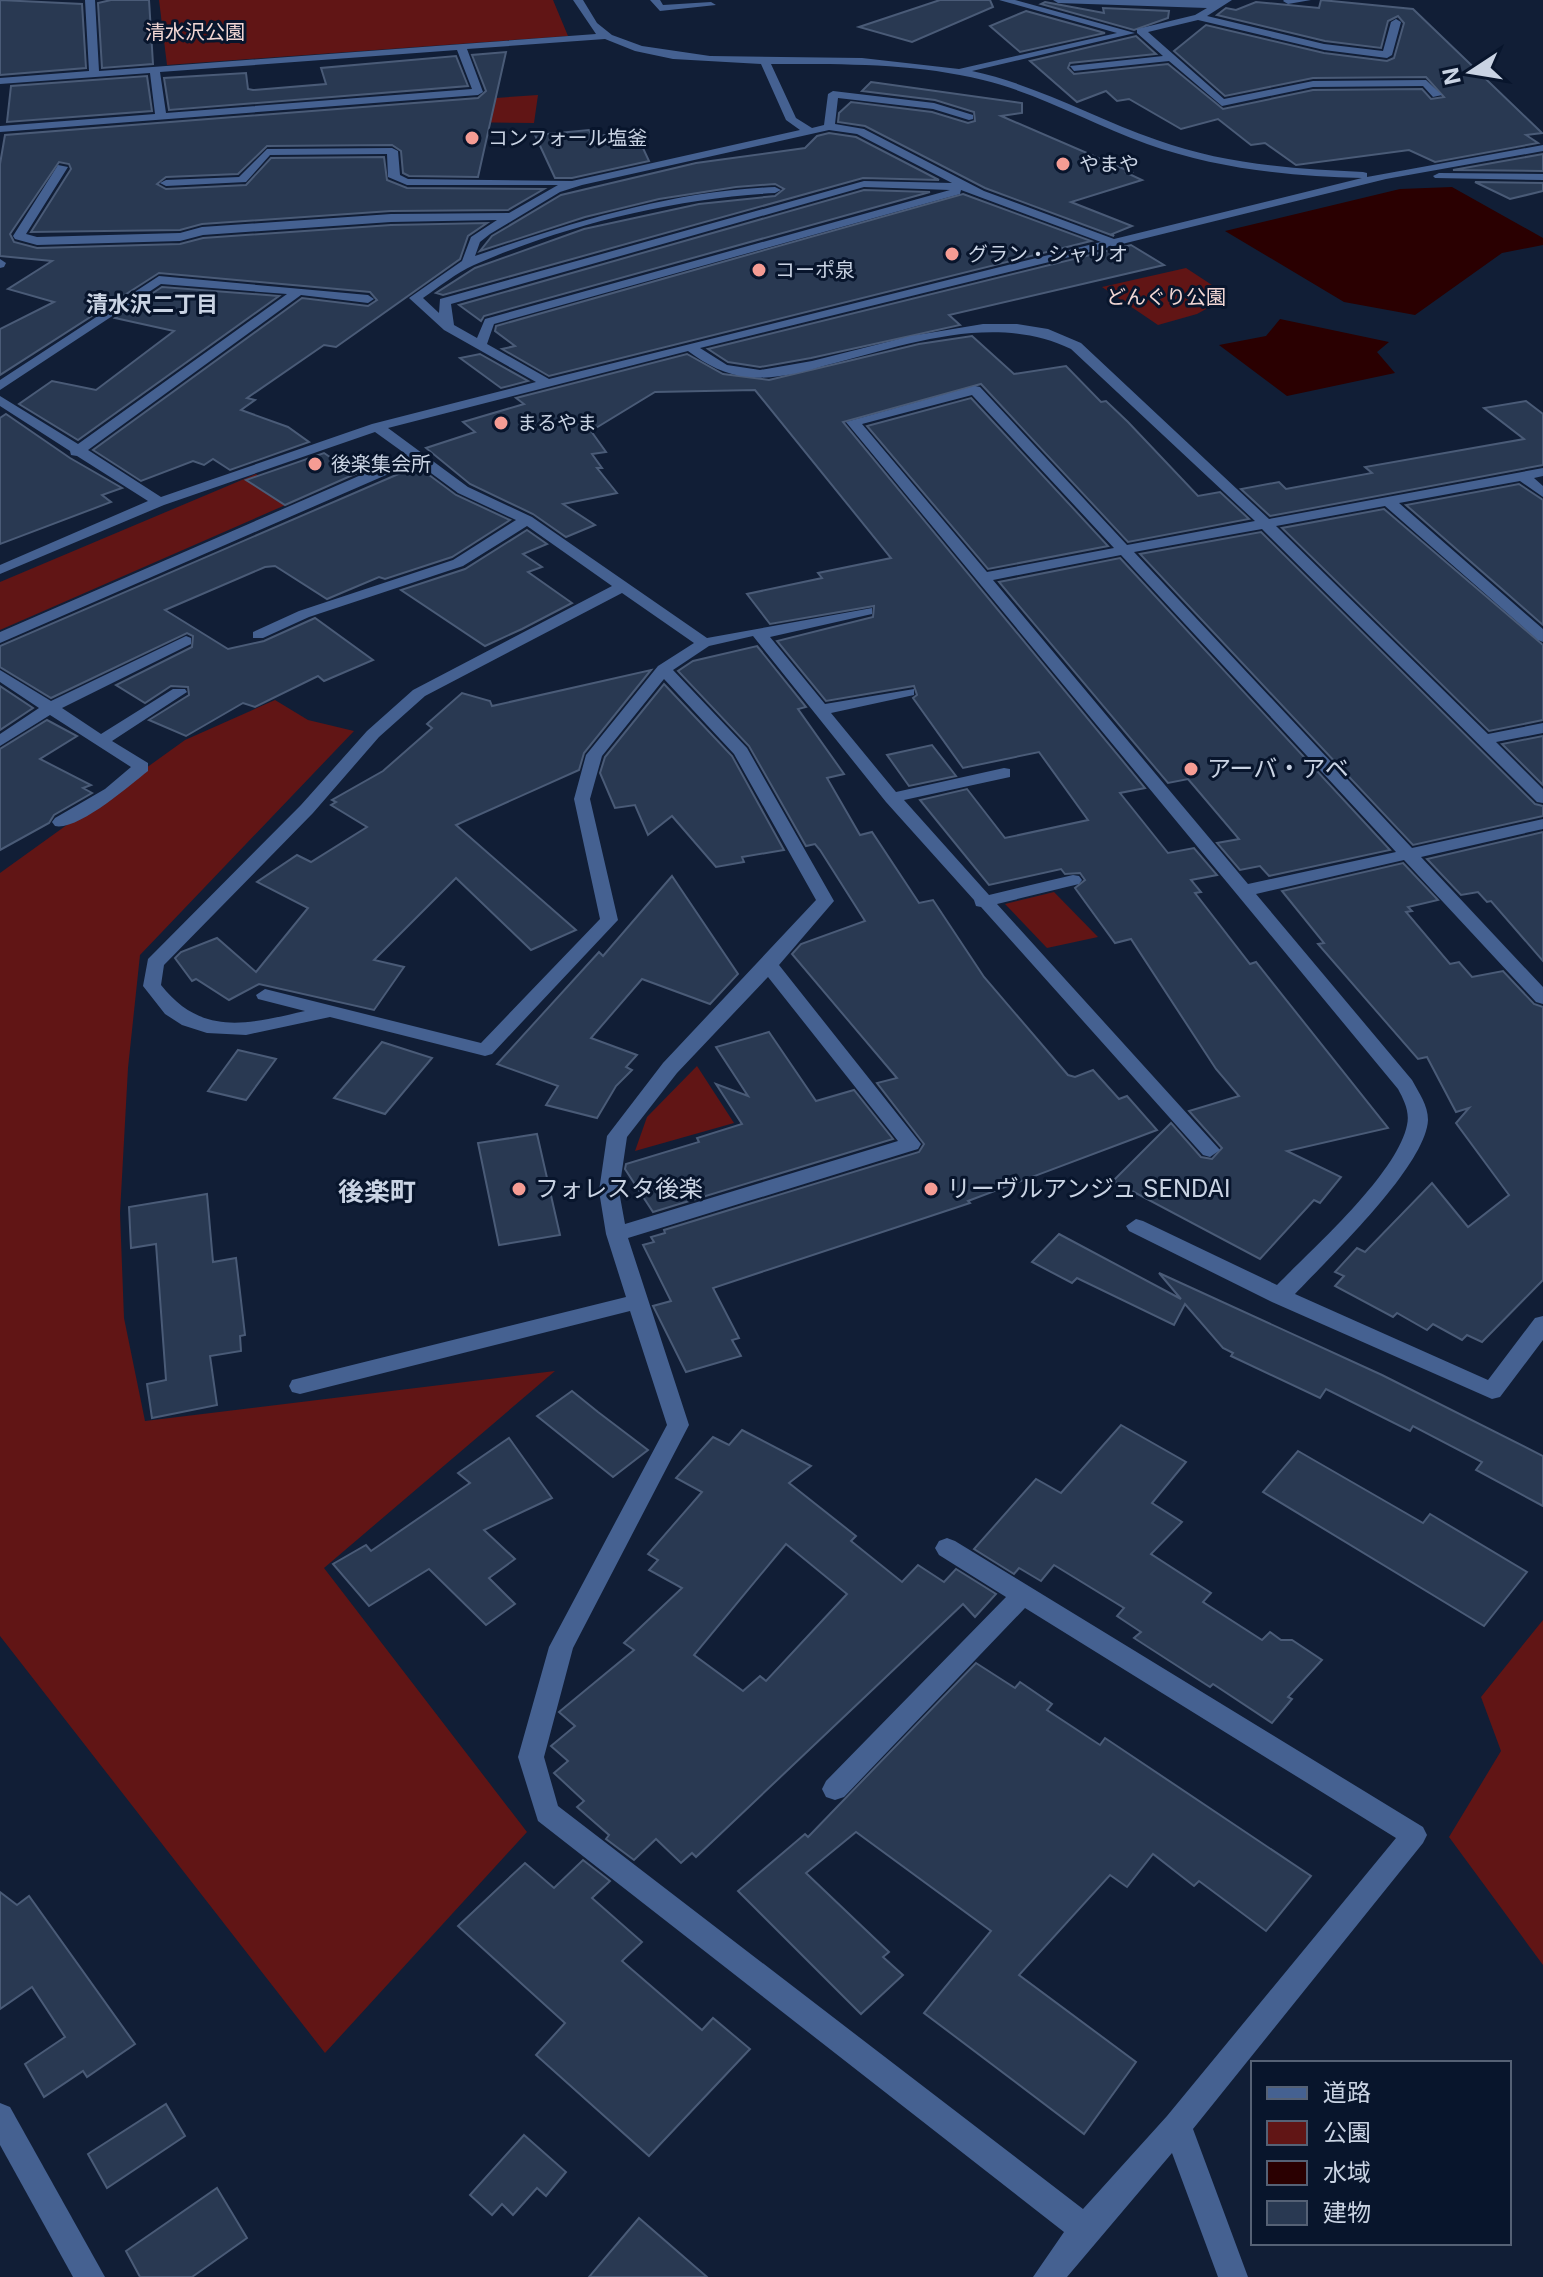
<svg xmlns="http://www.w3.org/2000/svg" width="1543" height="2277" viewBox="0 0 1543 2277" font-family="Inter,'Noto Sans JP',sans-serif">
<rect width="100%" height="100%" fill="#111e36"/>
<g fill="#611515">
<polygon points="159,0 553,0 568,36 167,65"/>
<polygon points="538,95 534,123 386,121 396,105"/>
<polygon points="1186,268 1215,287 1217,303 1197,314 1158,325 1102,287"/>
<polygon points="378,454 386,461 0,630 0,582 256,474 278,490"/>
<polygon points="275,700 308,720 354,731 140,955 128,1068 120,1213 124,1318 145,1421 555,1371 324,1568 527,1832 325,2053 0,1636 0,873 185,740"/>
<polygon points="1054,892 1098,937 1047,948 1005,904"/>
<polygon points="697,1066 734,1123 635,1151 647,1117"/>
<polygon points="1543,1620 1543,1965 1449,1837 1501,1751 1481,1697"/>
</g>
<g fill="#2a0001">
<polygon points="1452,187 1543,238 1543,245 1502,253 1415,315 1344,302 1225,231 1400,189"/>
<polygon points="1280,319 1389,342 1377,352 1395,373 1287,396 1219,345 1266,336"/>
</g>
<g fill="#293952" stroke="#4a5b77" stroke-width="2" fill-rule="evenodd">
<polygon points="0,0 82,4 86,68 0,75"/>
<polygon points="111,0 149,0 153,64 102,68 98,3"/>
<polygon points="940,0 990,0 993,7 912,42 859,27"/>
<polygon points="1321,0 1413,9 1542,133 1526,135 1538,143 1435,162 1409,150 1296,165 1265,143 1251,145 1218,119 1181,129 1129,99 1117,101 1106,91 1077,102 1030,61 1136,36 1156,54 1070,63 1068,68 1074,74 1168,64 1223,109 1313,90 1422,89 1431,99 1444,97 1426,77 1313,78 1225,96 1174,51 1206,25 1324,53 1387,61 1394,58 1404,23 1398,16 1388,21 1381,48 1325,41 1217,15 1226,8 1236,10 1256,2 1319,8"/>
<polygon points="1045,2 1104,13 1103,8 1169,11 1168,18 1134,30 1041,4"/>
<polygon points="1026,11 1105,33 1020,52 990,26"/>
<polygon points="506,52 478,177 409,176 403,173 401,151 392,145 267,146 238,174 166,177 157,184 166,189 246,185 271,158 384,157 387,180 407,188 544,189 508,210 391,211 202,224 180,230 31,232 71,169 69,164 59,162 10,234 14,242 37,248 180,244 203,238 391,225 487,223 468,236 460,259 336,347 324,345 247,398 255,400 241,410 288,427 309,442 230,470 213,459 204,465 193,461 141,481 93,450 302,298 368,306 377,300 370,292 159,273 0,375 0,329 54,302 8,289 52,261 0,256 0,164 5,135 478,98 486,91 472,55"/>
<polygon points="456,56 468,86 169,110 164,78 246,73 248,89 253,90 326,84 321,68"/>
<polygon points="147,76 152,111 7,122 11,86"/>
<polygon points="871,82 1022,103 1022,113 1001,116 1131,172 1127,173 1142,180 1071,202 1132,226 1112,234 1114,236 985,188 865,126 838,122 839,113 851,102 932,112 968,123 975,121 974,112 935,100 862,91"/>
<polygon points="589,130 592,136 636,133 649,161 572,178 555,178 535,135"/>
<polygon points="829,133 856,137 939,180 863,178 443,295 436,293 475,268 584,229 699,204 775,196 784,189 775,184 736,187 659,199 585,217 480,251 492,236 561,195 696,163 805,148 817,136"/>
<polygon points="1543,154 1543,171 1453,170"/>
<polygon points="1475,182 1543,183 1543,191 1510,199"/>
<polygon points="864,190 930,192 484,316 481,321 459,305"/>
<polygon points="963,194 1091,241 549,376 502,349 515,346 495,331 496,326"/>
<polygon points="1131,245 1164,265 949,315 960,325 811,358 760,367 728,362 708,349"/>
<polygon points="162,287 279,296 78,440 19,404 52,381 96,390 174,331 115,318"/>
<polygon points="972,336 1014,374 1066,366 1101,402 1106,401 1128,422 1198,496 1220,492 1249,519 1128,542 981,384 843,422 1145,788 1120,793 1168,853 1194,848 1217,875 1191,880 1201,892 1195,893 1250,964 1256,962 1388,1128 1287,1151 1341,1177 1320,1203 1314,1200 1260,1259 1113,1181 1171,1123 1201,1157 1212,1159 1222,1148 1189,1111 1239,1096 1216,1069 1131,939 1115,943 1075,888 1085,880 1080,873 1065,874 1061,869 989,885 920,800 967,789 1005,838 1088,820 1039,752 963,768 913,698 917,695 914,686 826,701 777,641 873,617 874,606 770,624 747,594 822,578 818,573 891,558 755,390 655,392 591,431 606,452 592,454 602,468 597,468 617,493 563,504 595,525 566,537 533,514 470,484 426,448 475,432 463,422 524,404 516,398 687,354 723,374 769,380 919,344"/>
<polygon points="480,354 528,381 501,388 460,358"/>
<polygon points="971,398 1108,546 988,569 867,426"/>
<polygon points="1526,401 1543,414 1543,465 1270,516 1241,489 1279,482 1286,489 1372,473 1365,467 1524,439 1484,408"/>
<polygon points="6,414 70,458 122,488 102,495 111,502 0,544 0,418"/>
<polygon points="324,453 355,474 285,505 246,480"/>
<polygon points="417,466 456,495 510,520 452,557 385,579 379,577 327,599 275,566 265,567 165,610 228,649 264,641 315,618 373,660 324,681 318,676 255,707 243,703 186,736 149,720 189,695 188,687 171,686 145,703 116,685 192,647 193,636 187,633 51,698 0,667 0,646"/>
<polygon points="1519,484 1543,500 1543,625 1406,505"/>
<polygon points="1384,509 1543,645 1543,720 1489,731 1282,528"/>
<polygon points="527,530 547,544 523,554 542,567 528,572 572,603 522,629 485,646 401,590 465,569"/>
<polygon points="1261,532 1535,804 1543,806 1543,816 1413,845 1140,554"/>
<polygon points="1120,558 1390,850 1269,876 1260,866 1240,870 1217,843 1239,839 1194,786 1188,779 1168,783 999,582"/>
<polygon points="757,646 806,707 798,709 844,774 827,778 860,835 872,832 919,903 933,900 984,977 1068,1075 1075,1077 1093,1070 1119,1099 1127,1096 1157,1130 968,1201 970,1203 713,1288 739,1338 732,1340 741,1356 686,1372 653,1306 671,1301 643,1245 654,1242 651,1237 665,1233 664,1230 919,1152 924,1144 877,1083 897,1078 792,954 801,944 865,921 820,850 815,844 806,846 749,746 678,671 693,661"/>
<polygon points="651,670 584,753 579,770 456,825 576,930 531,950 456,878 374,960 404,967 374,1010 259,984 229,1000 196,979 192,981 175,958 181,952 217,938 256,972 308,908 257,882 297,855 311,862 367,827 331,805 336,802 332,800 383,771 432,728 427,724 462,693 490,701 492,706"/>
<polygon points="664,684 732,756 784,850 742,857 744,862 716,867 672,816 648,835 635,805 615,808 600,773 605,757"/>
<polygon points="0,686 33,708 0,730"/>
<polygon points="47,720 77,736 40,759 91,785 83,788 92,793 54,815 49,823 0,850 0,749"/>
<polygon points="1543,736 1543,785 1502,744"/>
<polygon points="932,745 956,776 909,786 887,755"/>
<polygon points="1543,832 1543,961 1491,901 1487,902 1478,892 1461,895 1427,859"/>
<polygon points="1403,863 1438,900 1408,907 1412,911 1406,912 1450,964 1459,962 1472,977 1503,971 1534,1004 1543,1007 1543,1280 1482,1342 1467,1335 1462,1340 1433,1324 1427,1330 1397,1313 1393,1317 1335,1286 1344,1276 1335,1272 1357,1248 1365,1252 1432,1183 1468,1227 1509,1195 1456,1123 1469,1108 1456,1112 1427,1057 1418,1059 1318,944 1324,943 1282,891"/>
<polygon points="672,876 738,974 710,1004 642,979 591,1038 637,1055 626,1067 632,1070 616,1086 597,1118 546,1105 558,1086 497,1064 599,952 603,956"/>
<polygon points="769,1032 816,1101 854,1090 893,1139 653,1212 625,1169 626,1164 699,1142 697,1138 742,1124 716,1084 748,1096 716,1047"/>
<polygon points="382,1042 432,1058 385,1114 334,1098"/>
<polygon points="238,1050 276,1059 246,1100 208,1091"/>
<polygon points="537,1134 560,1235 499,1245 478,1143"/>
<polygon points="207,1194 213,1262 236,1258 245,1335 240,1336 241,1351 210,1356 217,1405 152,1418 147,1384 166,1380 156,1244 131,1248 129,1207"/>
<polygon points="1059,1234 1181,1299 1159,1273 1382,1375 1543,1456 1543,1506 1476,1470 1482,1462 1413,1426 1410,1431 1326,1389 1320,1398 1231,1356 1233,1353 1223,1348 1185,1304 1174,1325 1077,1278 1072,1283 1032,1262"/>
<polygon points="572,1391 598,1412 648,1450 613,1477 537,1416"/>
<polygon points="1121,1425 1186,1462 1152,1503 1182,1522 1151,1554 1211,1593 1203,1602 1262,1640 1270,1632 1281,1640 1292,1640 1322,1660 1288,1697 1292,1699 1272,1723 1213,1684 1210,1687 1134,1638 1141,1632 1117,1616 1124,1608 1054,1565 1041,1581 1019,1568 1014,1574 974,1549 1036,1479 1061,1493"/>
<path d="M742 1430 811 1466 789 1483 856 1536 851 1541 902 1582 918 1565 944 1582 956 1569 996 1594 975 1617 963 1604 696 1857 692 1853 681 1863 656 1839 634 1860 606 1839 609 1835 577 1807 584 1801 554 1773 568 1761 551 1746 575 1726 559 1712 634 1650 624 1643 682 1588 649 1570 658 1560 648 1554 702 1492 676 1478 713 1437 729 1445ZM786 1544 847 1594 766 1681 760 1676 743 1691 694 1655Z"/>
<polygon points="509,1438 552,1498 484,1530 515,1559 489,1578 515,1604 486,1625 429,1569 369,1606 333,1564 366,1545 371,1551 470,1483 458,1473"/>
<polygon points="1298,1451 1423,1523 1430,1514 1527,1572 1484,1626 1263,1492"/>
<polygon points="976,1663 1015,1688 1020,1682 1052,1704 1047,1710 1100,1745 1105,1738 1311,1876 1266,1931 1199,1881 1194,1886 1153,1854 1127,1887 1110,1875 1019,1975 1136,2062 1084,2134 924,2013 991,1931 856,1832 806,1873 889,1952 883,1957 903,1975 861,2014 738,1891 805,1834 808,1837"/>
<polygon points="583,1860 610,1881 592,1898 642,1942 622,1961 702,2030 713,2018 750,2049 649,2156 536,2055 565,2023 458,1926 525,1863 554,1888"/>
<polygon points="0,1892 17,1905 29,1896 135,2044 87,2077 83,2071 44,2097 25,2064 65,2037 32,1987 0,2009"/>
<polygon points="166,2104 185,2136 107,2188 88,2154"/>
<polygon points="524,2135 566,2172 546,2196 537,2188 513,2215 502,2204 492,2215 470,2195"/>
<polygon points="217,2188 247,2238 192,2277 140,2277 126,2251"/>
<polygon points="639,2218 707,2277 589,2277"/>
</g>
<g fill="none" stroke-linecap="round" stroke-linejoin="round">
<g fill="#456191" fill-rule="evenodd">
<path d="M85 0H95L99 71 596 34 573 0H583L597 23 612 35 642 46 710 56 862 58 959 69 1117 33 999 0H1015L1135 33 972 71C1037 85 1094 118 1157 140 1223 164 1293 169 1363 172L1367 173V177L1543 145V151L1386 179 700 348 727 365 760 370 812 361 911 336 983 324H1017L1048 329 1081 343 1269 519 1543 468V476L1534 478 1543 486V497L1520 481 1399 503 1543 629V642L1538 640 1385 506 1276 526 1488 734 1543 723V733L1496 742 1543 789V803L1537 802 1262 529 1134 552 1412 848 1543 819V829L1421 857 1543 987V1004L1536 1002 1404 860 1256 894 1412 1080C1419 1093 1428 1105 1428 1120 1426 1166 1328 1259 1295 1294L1488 1380 1535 1318 1543 1316V1340L1500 1397 1492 1399 1272 1302 1129 1231 1126 1226 1136 1219 1143 1221 1277 1285C1312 1249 1397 1174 1407 1125 1410 1112 1404 1100 1398 1089L846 422 975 386 980 387 1127 545 1255 521 1071 349C993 312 907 345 827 365 802 372 775 380 749 377 725 375 707 365 688 351L388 428 468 487 532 517 707 638 872 608V614L770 637 825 704 914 689V695L831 713 896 792 1004 768 1010 769V777L904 800 989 895 1073 875 1079 876 1082 880 1079 884 997 904 1220 1150 1210 1157 1203 1155 981 907 976 906 974 900 886 802 753 636 709 646 673 670 747 748 834 901 779 965 921 1144 918 1149 628 1238 689 1425 573 1648 544 1757 558 1806 1083 2209 1167 2116 1396 1838 1025 1608 844 1797 835 1800 826 1797 822 1789 826 1781 1006 1597 939 1555 935 1548 939 1541 947 1538 955 1541 1423 1827 1427 1835 1423 1843 1193 2129 1248 2277H1218L1172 2153 1067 2277H1033L1064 2232 538 1821 518 1757 549 1647 667 1425 630 1311 300 1394 292 1392 289 1386 292 1380 300 1378 626 1297 606 1234 599 1191 607 1136 663 1063 816 900 734 754 664 679 602 756 590 799 618 920 492 1054 485 1056 330 1017 246 1035 207 1033 182 1025 165 1014 143 986 148 959 301 805 367 731 413 690 612 586 527 526 463 566 309 617 263 638H253V632L299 611 453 560 516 520 458 493 416 462 0 643V632L407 455 375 432 164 505 0 574V565L148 501 77 456 71 455 70 451 0 406V396L78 444 287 294 161 284 0 390V380L159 276 368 295 374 299 368 303 301 295 88 450 161 497 372 424 536 382 444 330 409 298 462 261 471 237 497 220 391 222 203 235 180 241 37 245 15 239 13 236 58 165 68 167 26 234 37 237 180 233 202 227 391 214 509 213 558 185H407L388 177 387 154 270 155 246 182 166 186 160 183 166 180 239 177 267 149 392 148 398 151 400 175 408 179 572 181 800 130 786 120 761 64 673 59 635 51 605 39 467 49 483 92 478 95 0 132V126L155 114 150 73 0 84V78L89 71ZM457 50 472 89 166 113 160 72ZM771 64C843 64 914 63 983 80 1040 94 1092 124 1147 144 1217 169 1289 176 1362 178L1114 239 984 191 864 129 835 124 838 98 933 109 969 120 973 119V115L934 103 833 91 828 94 824 125 812 128 796 118ZM829 130 857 134 952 183 864 181 440 299 439 313 423 298C439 287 456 273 474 265 565 225 675 198 775 193L781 190 775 187C670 191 574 222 475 256L480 242 490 234 560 192 582 185ZM864 187 950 190 485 319 477 338 454 325 451 304ZM961 190 1101 242 549 379 487 344 494 324 960 194ZM972 395 1114 548 987 572 862 424ZM1121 555 1396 852 1248 884 993 580ZM622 593 694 643 658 666 586 755 574 799 600 919 481 1043 265 989 256 995 258 999 305 1011C248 1024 202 1037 161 985L164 965 313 813 379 737 425 696ZM768 977 898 1141 625 1224 619 1191 627 1137 677 1073Z"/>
<polygon points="650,0 660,0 663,5 711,2 716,5 660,11"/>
<polygon points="1053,0 1232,0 1207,16 1324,44 1383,51 1391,22 1396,19 1401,22 1392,55 1387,58 1324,50 1198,20 1148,32 1224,99 1313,81 1426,80 1442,95 1433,97 1423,86 1313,87 1222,106 1169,61 1074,71 1070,66 1163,56 1137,33 1137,29 1195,15 1207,8 1058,3"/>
<polygon points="1311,0 1288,4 1283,1 1284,0"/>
<polygon points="1439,173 1543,174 1543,180 1435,178 1433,176"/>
<polygon points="0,259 6,263 4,267 0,268"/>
<path d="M186 636 191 638V644L62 708 101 734 173 689H185L187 692 112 741 148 763V771C130 785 78 831 55 826L52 822 55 818 105 789 131 767 50 715 0 746V734L39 708 0 682V670L51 701Z"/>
<polygon points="0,2103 10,2107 105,2277 73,2277 0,2145"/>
</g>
</g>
<g fill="#f59c94" stroke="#08152c" stroke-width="3">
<circle cx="472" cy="138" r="8"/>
<circle cx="1063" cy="164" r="8"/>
<circle cx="952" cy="254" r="8"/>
<circle cx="759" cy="270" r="8"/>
<circle cx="501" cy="423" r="8"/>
<circle cx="315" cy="464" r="8"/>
<circle cx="1191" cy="769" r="8"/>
<circle cx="519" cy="1189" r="8"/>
<circle cx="931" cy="1189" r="8"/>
</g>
<g text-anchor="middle" stroke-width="6" stroke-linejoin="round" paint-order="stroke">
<g font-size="20" fill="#f2d7d4" stroke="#08152c">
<text x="195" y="39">清水沢公園</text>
<text x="1166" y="304">どんぐり公園</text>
</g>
<g font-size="20" fill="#c9d3e3" stroke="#08152c" text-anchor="start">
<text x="488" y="145">コンフォール塩釜</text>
<text x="1079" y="171">やまや</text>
<text x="968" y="261">グラン・シャリオ</text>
<text x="775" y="277">コーポ泉</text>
<text x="517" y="430">まるやま</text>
<text x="331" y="471">後楽集会所</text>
</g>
<g font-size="22" font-weight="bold" fill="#c9d3e3" stroke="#08152c">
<text x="152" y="312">清水沢二丁目</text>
</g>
<g font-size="24" fill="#c9d3e3" stroke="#08152c" text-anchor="start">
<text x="1207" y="777">アーバ・アベ</text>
<text x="535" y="1197">フォレスタ後楽</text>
<text x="947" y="1197">リーヴルアンジュ SENDAI</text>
</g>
<g font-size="26" font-weight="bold" fill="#c9d3e3" stroke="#08152c">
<text x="377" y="1201">後楽町</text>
</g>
</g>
<rect x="1251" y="2061" width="260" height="184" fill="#08152c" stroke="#556175" stroke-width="2"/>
<rect x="1267" y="2087" width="40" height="12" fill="#456191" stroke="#556175" stroke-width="2"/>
<text x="1323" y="2101" font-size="24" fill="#c9d3e3">道路</text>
<rect x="1267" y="2121" width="40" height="24" fill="#611515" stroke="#556175" stroke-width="2"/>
<text x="1323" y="2141" font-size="24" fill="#c9d3e3">公園</text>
<rect x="1267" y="2161" width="40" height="24" fill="#2a0001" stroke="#556175" stroke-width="2"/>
<text x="1323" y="2181" font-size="24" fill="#c9d3e3">水域</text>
<rect x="1267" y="2201" width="40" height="24" fill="#293952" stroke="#556175" stroke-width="2"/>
<text x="1323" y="2221" font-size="24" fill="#c9d3e3">建物</text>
<g transform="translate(1471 72) rotate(258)" stroke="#08152c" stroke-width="6" paint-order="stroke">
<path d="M0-6L14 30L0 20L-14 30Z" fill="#c9d3e3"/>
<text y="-12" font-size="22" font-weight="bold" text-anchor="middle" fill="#c9d3e3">N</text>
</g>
</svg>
